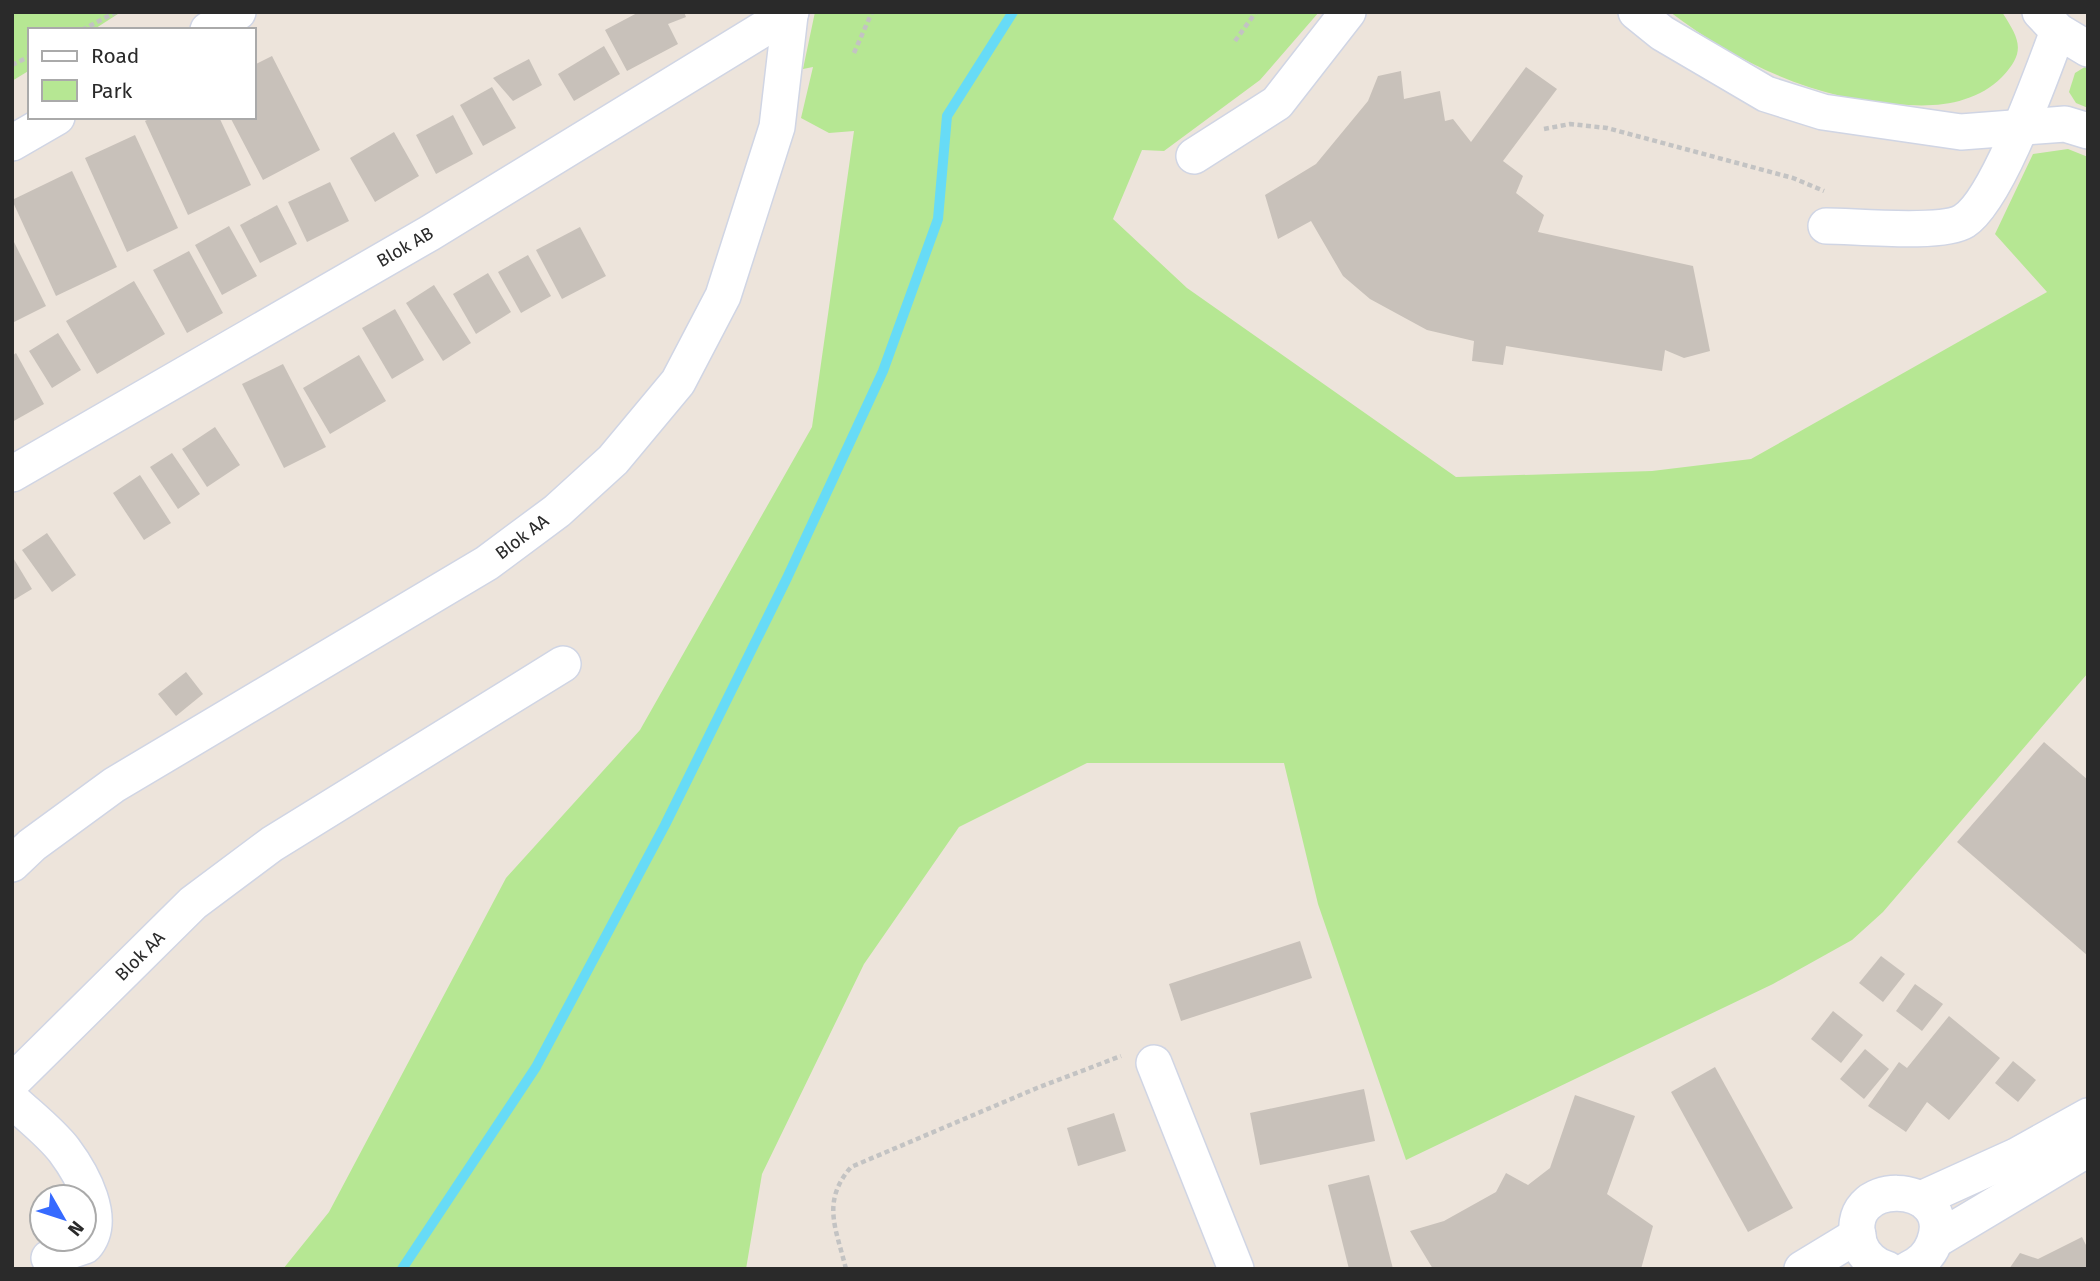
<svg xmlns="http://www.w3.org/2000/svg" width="2100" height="1281" viewBox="0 0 2100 1281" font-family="'Fira Sans',sans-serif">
<rect width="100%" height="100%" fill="#ede4db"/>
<g fill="#b6e793">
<polygon points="12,12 121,12 93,30 30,30 30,70 12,81"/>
<polygon points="815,12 1319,12 1260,80 1164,151 1142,150 1113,219 1187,288 1456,477 1652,471 1751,459 2047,292 1995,234 2033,154 2068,149 2088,157 2088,673 1883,912 1852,940 1773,984 1406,1160 1318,904 1284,763 1087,763 959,827 864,964 762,1174 746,1269 283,1269 329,1212 506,878 640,730 812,427 854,131 829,133 801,118 813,67 803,69"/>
<path d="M1670 12H2002C2019 39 2027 51 2002 77 1977 102 1942 107 1909 105 1820 102 1740 65 1670 12Z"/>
<polygon points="2088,65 2088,108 2076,103 2069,92 2075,73"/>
</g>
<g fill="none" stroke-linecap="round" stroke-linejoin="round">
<polyline stroke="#67dbf6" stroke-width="10" points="402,1269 536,1067 665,825 787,578 883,371 938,219 947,116 1013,12"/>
</g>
<g fill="#c8c1ba">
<polygon points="639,12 684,12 686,17 668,24 678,44 627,71 605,30"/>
<polygon points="604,46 620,74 574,101 558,74"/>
<polygon points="272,56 320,150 263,180 230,117 254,117 254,65"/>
<polygon points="529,59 542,85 513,101 493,78"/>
<polygon points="1526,67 1557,89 1503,161 1523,176 1516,193 1544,215 1538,232 1693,266 1710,351 1684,358 1665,350 1662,371 1506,346 1503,365 1472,361 1474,341 1427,330 1370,299 1343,276 1311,221 1278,239 1265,195 1316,164 1368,101 1378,76 1401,71 1404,99 1440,91 1445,121 1453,119 1471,142"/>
<polygon points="492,87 516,128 483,146 460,105"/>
<polygon points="453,115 473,154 436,174 416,135"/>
<polygon points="153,117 219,117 251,185 188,215 145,121"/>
<polygon points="394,132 419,176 375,202 350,158"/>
<polygon points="135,135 178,228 127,252 85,158"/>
<polygon points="72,171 117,267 56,296 12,200"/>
<polygon points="330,182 349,221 307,242 288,202"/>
<polygon points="277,205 297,244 260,263 240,225"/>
<polygon points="229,226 257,276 222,295 195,245"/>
<polygon points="580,227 606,276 562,299 536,250"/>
<polygon points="12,238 46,306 12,323"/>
<polygon points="189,251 223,313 187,333 153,270"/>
<polygon points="528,255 551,296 521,313 498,272"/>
<polygon points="488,273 511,312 476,334 453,294"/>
<polygon points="134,281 165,334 97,374 66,321"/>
<polygon points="434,285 471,343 443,361 406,303"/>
<polygon points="395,309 424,360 392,379 362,328"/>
<polygon points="58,333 81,370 52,388 29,351"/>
<polygon points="16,353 44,404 12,422 12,356"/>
<polygon points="359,355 386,401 330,434 303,388"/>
<polygon points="283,364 326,447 284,468 242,384"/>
<polygon points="215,427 240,465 207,487 182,449"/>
<polygon points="172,453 200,494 178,509 150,467"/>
<polygon points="140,475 171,523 144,540 113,493"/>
<polygon points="47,533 76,575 52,592 22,550"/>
<polygon points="12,556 32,589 12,601"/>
<polygon points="186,672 203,694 176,716 158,694"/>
<polygon points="2044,742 2088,780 2088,956 1957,842"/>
<polygon points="1300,941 1312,978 1181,1021 1169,984"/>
<polygon points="1881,956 1905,974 1883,1002 1859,983"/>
<polygon points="1915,984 1943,1004 1922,1031 1896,1011"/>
<polygon points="1833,1011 1863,1035 1841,1063 1811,1039"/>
<polygon points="1949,1016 2000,1058 1949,1120 1927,1102 1906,1132 1868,1106 1899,1062 1907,1068"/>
<polygon points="1865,1049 1889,1069 1864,1099 1840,1079"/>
<polygon points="2013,1061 2036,1080 2018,1102 1995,1083"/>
<polygon points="1715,1067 1793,1208 1748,1232 1671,1092"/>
<polygon points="1364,1089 1375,1141 1260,1165 1250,1113"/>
<polygon points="1575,1095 1635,1116 1607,1194 1653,1226 1641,1269 1433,1269 1410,1231 1444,1221 1496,1192 1506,1173 1528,1185 1550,1168"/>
<polygon points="1114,1113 1126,1151 1078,1166 1067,1128"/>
<polygon points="1369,1175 1393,1269 1349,1269 1328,1185"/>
<polygon points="2082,1237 2088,1249 2088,1269 2009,1269 2020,1253 2038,1259"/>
</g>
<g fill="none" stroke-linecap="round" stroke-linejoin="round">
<g stroke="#d0d5e4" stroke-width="38">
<g id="minor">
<polyline points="1636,12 1662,33 1766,94 1823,112 1961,132 2065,124 2088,131"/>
<polyline points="2040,12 2058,31 2088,49"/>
<polyline points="208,30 238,12"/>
<polyline points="12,143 57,117"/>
<polyline points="1194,156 1277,103 1348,12"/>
<path d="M1826 226C1855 226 1942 235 1964 221 1998 199 2042 73 2058 31"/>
<polyline points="12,474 430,233 791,12"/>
<polyline points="12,864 32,845 114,785 487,563 557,511 613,460 678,382 723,296 777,127 790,15"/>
<polyline points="1154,1063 1236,1269"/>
<polyline points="12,1082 193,903 272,844 563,664"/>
<path d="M12 1100C29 1116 50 1132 64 1150 82 1174 108 1220 85 1246L49 1258"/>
<polyline points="1921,1199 2016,1156 2088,1116"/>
<polyline points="1936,1240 2088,1149"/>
<polyline points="1802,1269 1858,1235"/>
<path d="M1887 1269C1875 1266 1864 1256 1860 1245 1836 1174 1959 1179 1934 1243 1929 1256 1921 1263 1909 1269"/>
</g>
</g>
<g stroke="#c3c3c3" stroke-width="4.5" stroke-dasharray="5 3.5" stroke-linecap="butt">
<polyline points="82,30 116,12"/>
<polyline points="1235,41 1256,12"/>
<polyline points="854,53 872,12"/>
<polyline points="12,65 30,56"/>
<polyline points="1544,129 1570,124 1607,128 1793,178 1824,191"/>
<path d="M846 1269C836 1228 821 1202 851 1167L1037 1088 1121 1056"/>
</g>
<use href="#minor" stroke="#fff" stroke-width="35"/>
</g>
<g text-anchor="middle" stroke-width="5" stroke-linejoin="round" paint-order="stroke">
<g font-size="18" fill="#2a2a2a" stroke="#fff">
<text transform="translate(405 247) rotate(-30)" y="6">Blok AB</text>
<text transform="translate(522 537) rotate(-37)" y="6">Blok AA</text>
<text transform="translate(140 956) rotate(-45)" y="6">Blok AA</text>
</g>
</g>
<rect width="2100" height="1281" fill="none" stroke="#2a2a2a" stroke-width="28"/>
<rect x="28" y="28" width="228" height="91" fill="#ffffff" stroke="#aaaaaa" stroke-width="2"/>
<rect x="42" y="51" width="35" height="10" fill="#ffffff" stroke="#aaaaaa" stroke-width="2"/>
<text x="91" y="63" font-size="21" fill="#2a2a2a">Road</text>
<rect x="42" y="80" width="35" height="21" fill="#b6e793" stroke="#aaaaaa" stroke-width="2"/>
<text x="91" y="98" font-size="21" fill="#2a2a2a">Park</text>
<g transform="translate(63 1218) rotate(129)"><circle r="33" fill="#ffffff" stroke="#aaaaaa" stroke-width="2"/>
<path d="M0-5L12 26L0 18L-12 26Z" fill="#366aff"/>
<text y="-10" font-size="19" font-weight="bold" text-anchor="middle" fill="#2a2a2a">N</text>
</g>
</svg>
